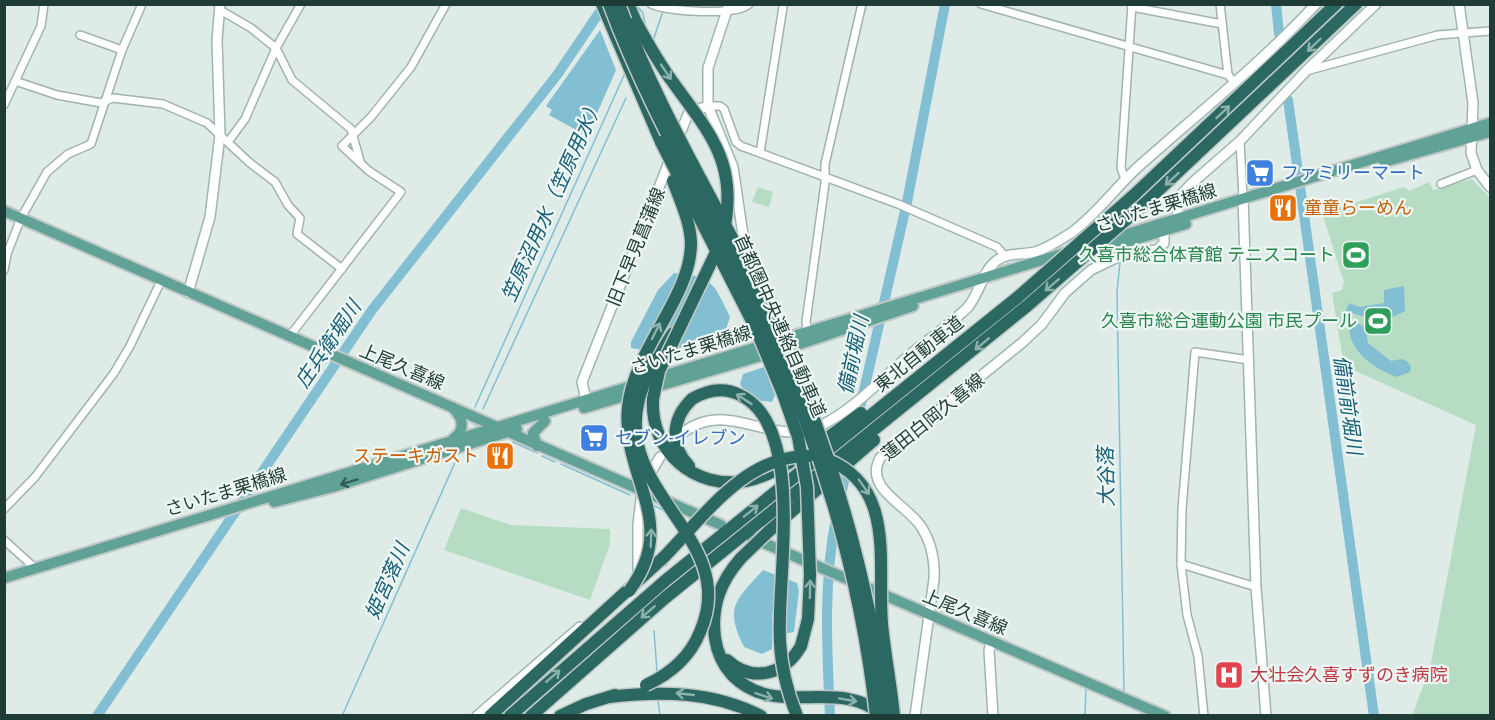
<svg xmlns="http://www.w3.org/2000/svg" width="1495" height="720" viewBox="0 0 1495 720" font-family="'Roboto Condensed','Noto Sans JP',sans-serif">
<rect width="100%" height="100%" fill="#deebe6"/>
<g fill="#b6ddc4">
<polygon points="1472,179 1490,198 1490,715 1412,715 1430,668 1476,425 1344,366 1332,293 1342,290 1344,282 1322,213 1404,187 1409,191 1429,182 1433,190"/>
<polygon points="758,187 773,192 769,207 752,202"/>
<polygon points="461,508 511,525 610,529 610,544 590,600 444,550"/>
</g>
<g fill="#83bfd3">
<polygon points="600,30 616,70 587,136 549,115 552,110 546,106"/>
<path d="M674 273C713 276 714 284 730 317L724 335 662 353 631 348V342L658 290Z"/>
<polygon points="1404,286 1405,311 1391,318 1385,324 1346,311 1349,303 1360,307 1384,303 1384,290"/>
<path d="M1355 323 1365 326 1368 343 1391 361 1401 359 1407 361 1411 367 1410 372 1397 377C1377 370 1351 354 1349 329Z"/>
<polygon points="764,367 775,395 772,402 750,399 740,384 743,374"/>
<path d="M763 570 797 583 799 591 794 632 782 634V615L772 614V649L762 654 744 647C724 607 736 600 763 570Z"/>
</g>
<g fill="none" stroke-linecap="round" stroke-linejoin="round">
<g stroke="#83bfd3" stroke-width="1.5">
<polyline points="635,4 643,13 645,24"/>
<polyline points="653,41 663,11"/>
<polyline points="1120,262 1117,292 1124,692"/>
<polyline points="475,407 625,73"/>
<polyline points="483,409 626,98"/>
<polyline points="472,423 478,426"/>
<polyline points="513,442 537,453"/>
<polyline points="542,456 555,462"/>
<polyline points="561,464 630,495"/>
<polyline points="653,505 665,511"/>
<polyline points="666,566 669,560"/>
<polyline points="654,631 657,672"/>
<polyline points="658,701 660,716"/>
<polyline points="342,716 457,458"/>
<polyline points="1085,716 1086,688"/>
</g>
<g stroke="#83bfd3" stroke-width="10">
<polyline points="1276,4 1279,34"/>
<polyline points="1288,100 1374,716"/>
<polyline points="857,421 907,202 945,4"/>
<polyline points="840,500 848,463"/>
<polyline points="97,716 372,310 557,75 605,4"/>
<path d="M830 716C827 649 823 584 836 518"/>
</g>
<g stroke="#a1b3ae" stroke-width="10">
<g id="street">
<path d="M651 4C665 12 739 16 749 4"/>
<polyline points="981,4 1228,75 1234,82"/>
<polyline points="1220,4 1228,75"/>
<polyline points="1132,7 1222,24"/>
<polyline points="220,10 251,28 276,48 292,80 351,129 360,161"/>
<polyline points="80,35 122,50"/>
<polyline points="1306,71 1438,35 1490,31"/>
<polyline points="15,81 57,95 101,103 113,98 163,104 207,123 250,163 275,182 288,205 300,218 297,234 342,269"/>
<polyline points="4,105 41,26 44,4"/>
<polyline points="708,106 720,106 724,109 736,142 741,146 898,204 997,247 1005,256"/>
<polyline points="1240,141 1243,198"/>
<polyline points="228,142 245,119 276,48 301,4"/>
<polyline points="760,153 783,7"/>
<polyline points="1125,179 1121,168 1132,4"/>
<polyline points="1441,184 1477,170"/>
<polyline points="4,270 7,254 21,218 47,172 68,154 91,144 122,50 142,4"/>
<polyline points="808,332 806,322 825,183 825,164 862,4"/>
<polyline points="289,337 401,192 369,171 342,146 371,117 411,67 446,4"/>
<polyline points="4,509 35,477 114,373 130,346 161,281"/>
<polyline points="4,540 36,569"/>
<polyline points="1181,564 1256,587"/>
<polyline points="1204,716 1198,656 1187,615 1181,564 1182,509 1195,352 1249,360"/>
</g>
</g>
<g stroke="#9db7b0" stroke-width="12">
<g id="secondary">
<polyline points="729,4 708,68 708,106 733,167 744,242 790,342"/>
<polyline points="1459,4 1473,103 1471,153 1477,170 1490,187"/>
<polyline points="677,141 689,112 708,106"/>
<polyline points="1243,198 1256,587 1266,716"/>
<polyline points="1178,219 1178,198 1191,184 1240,141 1306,71 1376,4"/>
<polyline points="188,293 210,217 220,135 217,40 220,4"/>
<polyline points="586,400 582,382 671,157"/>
<path d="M685 431C732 398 773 451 824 424 858 406 883 377 912 353 930 338 951 324 968 307 979 294 983 271 996 261 1007 252 1022 255 1035 252 1048 248 1060 240 1071 233 1097 214 1115 188 1139 166 1199 113 1261 63 1316 4"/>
<polyline points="647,479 660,457"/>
<polyline points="638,570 638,524 642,491"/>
<polyline points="992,642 989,650 993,716"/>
<polyline points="477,716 580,627"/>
<path d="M915 716 934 579C935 559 931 541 920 525 905 504 864 488 880 458L1023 342 1042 324 1065 293 1091 270 1126 253 1157 250 1164 243V231"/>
</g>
</g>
<g stroke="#c0c8c7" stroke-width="14">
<g id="primary">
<polyline points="1384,162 1490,132"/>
<polyline points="4,211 721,525"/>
<polyline points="1117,245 1186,224"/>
<polyline points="653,379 1490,123"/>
<polyline points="584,408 791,347 913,306"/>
<path d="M453 439C466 430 463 418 453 408"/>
<polyline points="537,446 533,433 545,421"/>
<polyline points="274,502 333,487 517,429"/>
<polyline points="752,538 1165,716"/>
<polyline points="4,578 638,384"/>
</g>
</g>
<g stroke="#c0c8c7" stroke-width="15">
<g id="highway">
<polyline points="602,4 661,142"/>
<polyline points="628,4 636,22"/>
<polyline points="1134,195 1336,4"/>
<polyline points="1143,205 1356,4"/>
<polyline points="656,359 673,333"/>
<path d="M653 399C650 452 695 490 746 481 762 478 776 470 789 463"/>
<polyline points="814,448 861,413"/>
<path d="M689 466C669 445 672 418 692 399"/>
<polyline points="768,532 874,440"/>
<path d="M741 558C720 582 711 606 715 638 717 652 723 665 732 675 776 720 838 676 882 715"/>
<path d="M727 660C753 684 785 674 801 646"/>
<path d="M609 697C661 691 713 691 761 716"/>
<polyline points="490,716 665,556"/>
<polyline points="510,716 666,580 1018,297"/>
<polyline points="531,716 665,598 1027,306"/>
<polyline points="560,716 586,704 615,695"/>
</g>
</g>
<use href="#street" stroke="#fff" stroke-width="7"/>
<use href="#secondary" stroke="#fff" stroke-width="9"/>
<use href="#primary" stroke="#61a297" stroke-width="10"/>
<use href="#highway" stroke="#2a6861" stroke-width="12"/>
<g stroke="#c0c8c7" stroke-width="15" stroke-linecap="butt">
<g id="highway-bridge">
<path d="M609 4C651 117 715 220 766 328 823 450 861 582 876 716"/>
<path d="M619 4C654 100 707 188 753 278 821 415 868 563 886 716"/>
<path d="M636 22C647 42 658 62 672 81 707 130 737 160 725 225"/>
<polyline points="661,142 755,327 783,394 798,437 807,487 810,575 808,619 801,646"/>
<polyline points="1018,297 1134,195"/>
<polyline points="1027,306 1143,205"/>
<polyline points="653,399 659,371 718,248"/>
<path d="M692 399C707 390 724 387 740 395 807 427 776 581 780 641 781 667 787 691 797 716"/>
<path d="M826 459C897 486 877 564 882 624 885 655 891 685 894 716"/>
<path d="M665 556C705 515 746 455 809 456"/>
<polyline points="741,558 768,532"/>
<path d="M629 591C681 521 621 479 628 407 634 349 692 296 691 242 690 221 680 200 673 181"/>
<path d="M646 685C670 674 690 657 700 632 734 555 653 511 638 445 631 413 641 386 656 359"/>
</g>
</g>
<use href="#highway-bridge" stroke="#2a6861" stroke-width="12"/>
</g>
<defs><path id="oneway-shaft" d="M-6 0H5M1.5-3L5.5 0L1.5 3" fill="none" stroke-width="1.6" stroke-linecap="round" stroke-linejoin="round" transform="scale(1.5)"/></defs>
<g stroke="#8cb0aa">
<use href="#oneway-shaft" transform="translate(1314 45) rotate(136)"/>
<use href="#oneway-shaft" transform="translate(666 72) rotate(56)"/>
<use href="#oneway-shaft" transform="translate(1223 112) rotate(-43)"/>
<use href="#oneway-shaft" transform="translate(1172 179) rotate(138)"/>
<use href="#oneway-shaft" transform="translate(1052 285) rotate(139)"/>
<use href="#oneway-shaft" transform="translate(656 331) rotate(-63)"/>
<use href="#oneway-shaft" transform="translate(982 344) rotate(140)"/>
<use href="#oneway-shaft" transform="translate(744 399) rotate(-147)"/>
<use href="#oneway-shaft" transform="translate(864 487) rotate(55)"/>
<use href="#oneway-shaft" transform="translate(751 511) rotate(-39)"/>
<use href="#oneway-shaft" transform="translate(651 538) rotate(-88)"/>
<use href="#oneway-shaft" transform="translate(810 589) rotate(-89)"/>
<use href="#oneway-shaft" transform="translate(648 612) rotate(139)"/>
<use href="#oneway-shaft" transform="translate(553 676) rotate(-41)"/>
<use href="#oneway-shaft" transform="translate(685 694) rotate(-174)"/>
<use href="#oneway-shaft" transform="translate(764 696) rotate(18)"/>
<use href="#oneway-shaft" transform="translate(848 700) rotate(10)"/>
</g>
<use stroke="#335a53" href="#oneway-shaft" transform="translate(349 482) rotate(163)"/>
<defs>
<g id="supermarket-square" transform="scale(1.5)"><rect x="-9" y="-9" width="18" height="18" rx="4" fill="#3f7fe0" stroke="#eff7f4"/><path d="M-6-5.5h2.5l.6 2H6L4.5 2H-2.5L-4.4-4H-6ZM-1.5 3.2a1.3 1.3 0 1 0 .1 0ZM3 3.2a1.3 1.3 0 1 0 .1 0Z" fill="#fff"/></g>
<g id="restaurant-square" transform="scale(1.5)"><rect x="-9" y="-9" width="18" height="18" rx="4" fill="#e8710a" stroke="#eff7f4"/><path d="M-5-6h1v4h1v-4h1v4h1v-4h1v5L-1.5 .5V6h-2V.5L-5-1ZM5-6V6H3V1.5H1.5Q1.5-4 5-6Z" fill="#fff"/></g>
<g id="stadium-square" transform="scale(1.5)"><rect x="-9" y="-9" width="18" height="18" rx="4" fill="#2e9e5b" stroke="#eff7f4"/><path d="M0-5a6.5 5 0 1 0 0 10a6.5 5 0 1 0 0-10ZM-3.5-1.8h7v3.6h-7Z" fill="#fff"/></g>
<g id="hospital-square" transform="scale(1.5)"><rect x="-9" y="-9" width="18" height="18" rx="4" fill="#e0444e" stroke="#eff7f4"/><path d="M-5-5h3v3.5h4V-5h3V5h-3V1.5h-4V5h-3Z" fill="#fff"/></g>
</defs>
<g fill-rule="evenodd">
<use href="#supermarket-square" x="1260" y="173"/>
<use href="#restaurant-square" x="1283" y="208"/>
<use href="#stadium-square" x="1356" y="255"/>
<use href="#stadium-square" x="1378" y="321"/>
<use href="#supermarket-square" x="594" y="438"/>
<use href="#restaurant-square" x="500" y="456"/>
<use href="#hospital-square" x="1229" y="675"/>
</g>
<g text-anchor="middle" stroke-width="4.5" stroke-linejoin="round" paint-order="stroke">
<g font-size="18" fill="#366cbe" stroke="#eff7f4" text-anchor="start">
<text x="1281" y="179">ファミリーマート</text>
<text x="615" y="444">セブン-イレブン</text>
</g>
<g font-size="18" fill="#1f3b36" stroke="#eff7f4">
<text transform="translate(1156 208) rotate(-17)" y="6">さいたま栗橋線</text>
<text transform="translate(636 247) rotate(-68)" y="6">旧下早見菖蒲線</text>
<text transform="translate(780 326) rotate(66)" y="6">首都圏中央連絡自動車道</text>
<text transform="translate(691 350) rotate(-17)" y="6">さいたま栗橋線</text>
<text transform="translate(919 354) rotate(-39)" y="6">東北自動車道</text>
<text transform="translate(402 367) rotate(23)" y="6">上尾久喜線</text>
<text transform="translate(933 417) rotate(-39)" y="6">蓮田白岡久喜線</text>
<text transform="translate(226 492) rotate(-17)" y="6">さいたま栗橋線</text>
<text transform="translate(965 612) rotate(23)" y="6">上尾久喜線</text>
</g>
<g font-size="18" fill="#c56008" stroke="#eff7f4" text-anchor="start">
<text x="1304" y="214">童童らーめん</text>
<text x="479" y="462" text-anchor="end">ステーキガスト</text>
</g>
<g font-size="18" fill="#27864d" stroke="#eff7f4" text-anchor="end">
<text x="1335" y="261">久喜市総合体育館 テニスコート</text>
<text x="1357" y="327">久喜市総合運動公園 市民プール</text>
</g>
<g font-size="18" fill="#be3a42" stroke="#eff7f4" text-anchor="start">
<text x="1250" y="681">大壮会久喜すずのき病院</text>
</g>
<g font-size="20" font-style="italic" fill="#186078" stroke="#eff7f4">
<text transform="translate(552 200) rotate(-66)" y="7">笠原沼用水（笠原用水）</text>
<text transform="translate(328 344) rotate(-56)" y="7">庄兵衛堀川</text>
<text transform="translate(853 355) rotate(-78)" y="7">備前堀川</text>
<text transform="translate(1348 405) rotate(82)" y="7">備前前堀川</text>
<text transform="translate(1106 477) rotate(-91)" y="7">大谷落</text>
<text transform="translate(387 581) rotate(-66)" y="7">姫宮落川</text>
</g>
</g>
<rect width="1495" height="720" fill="none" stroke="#1f3b36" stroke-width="12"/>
</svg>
